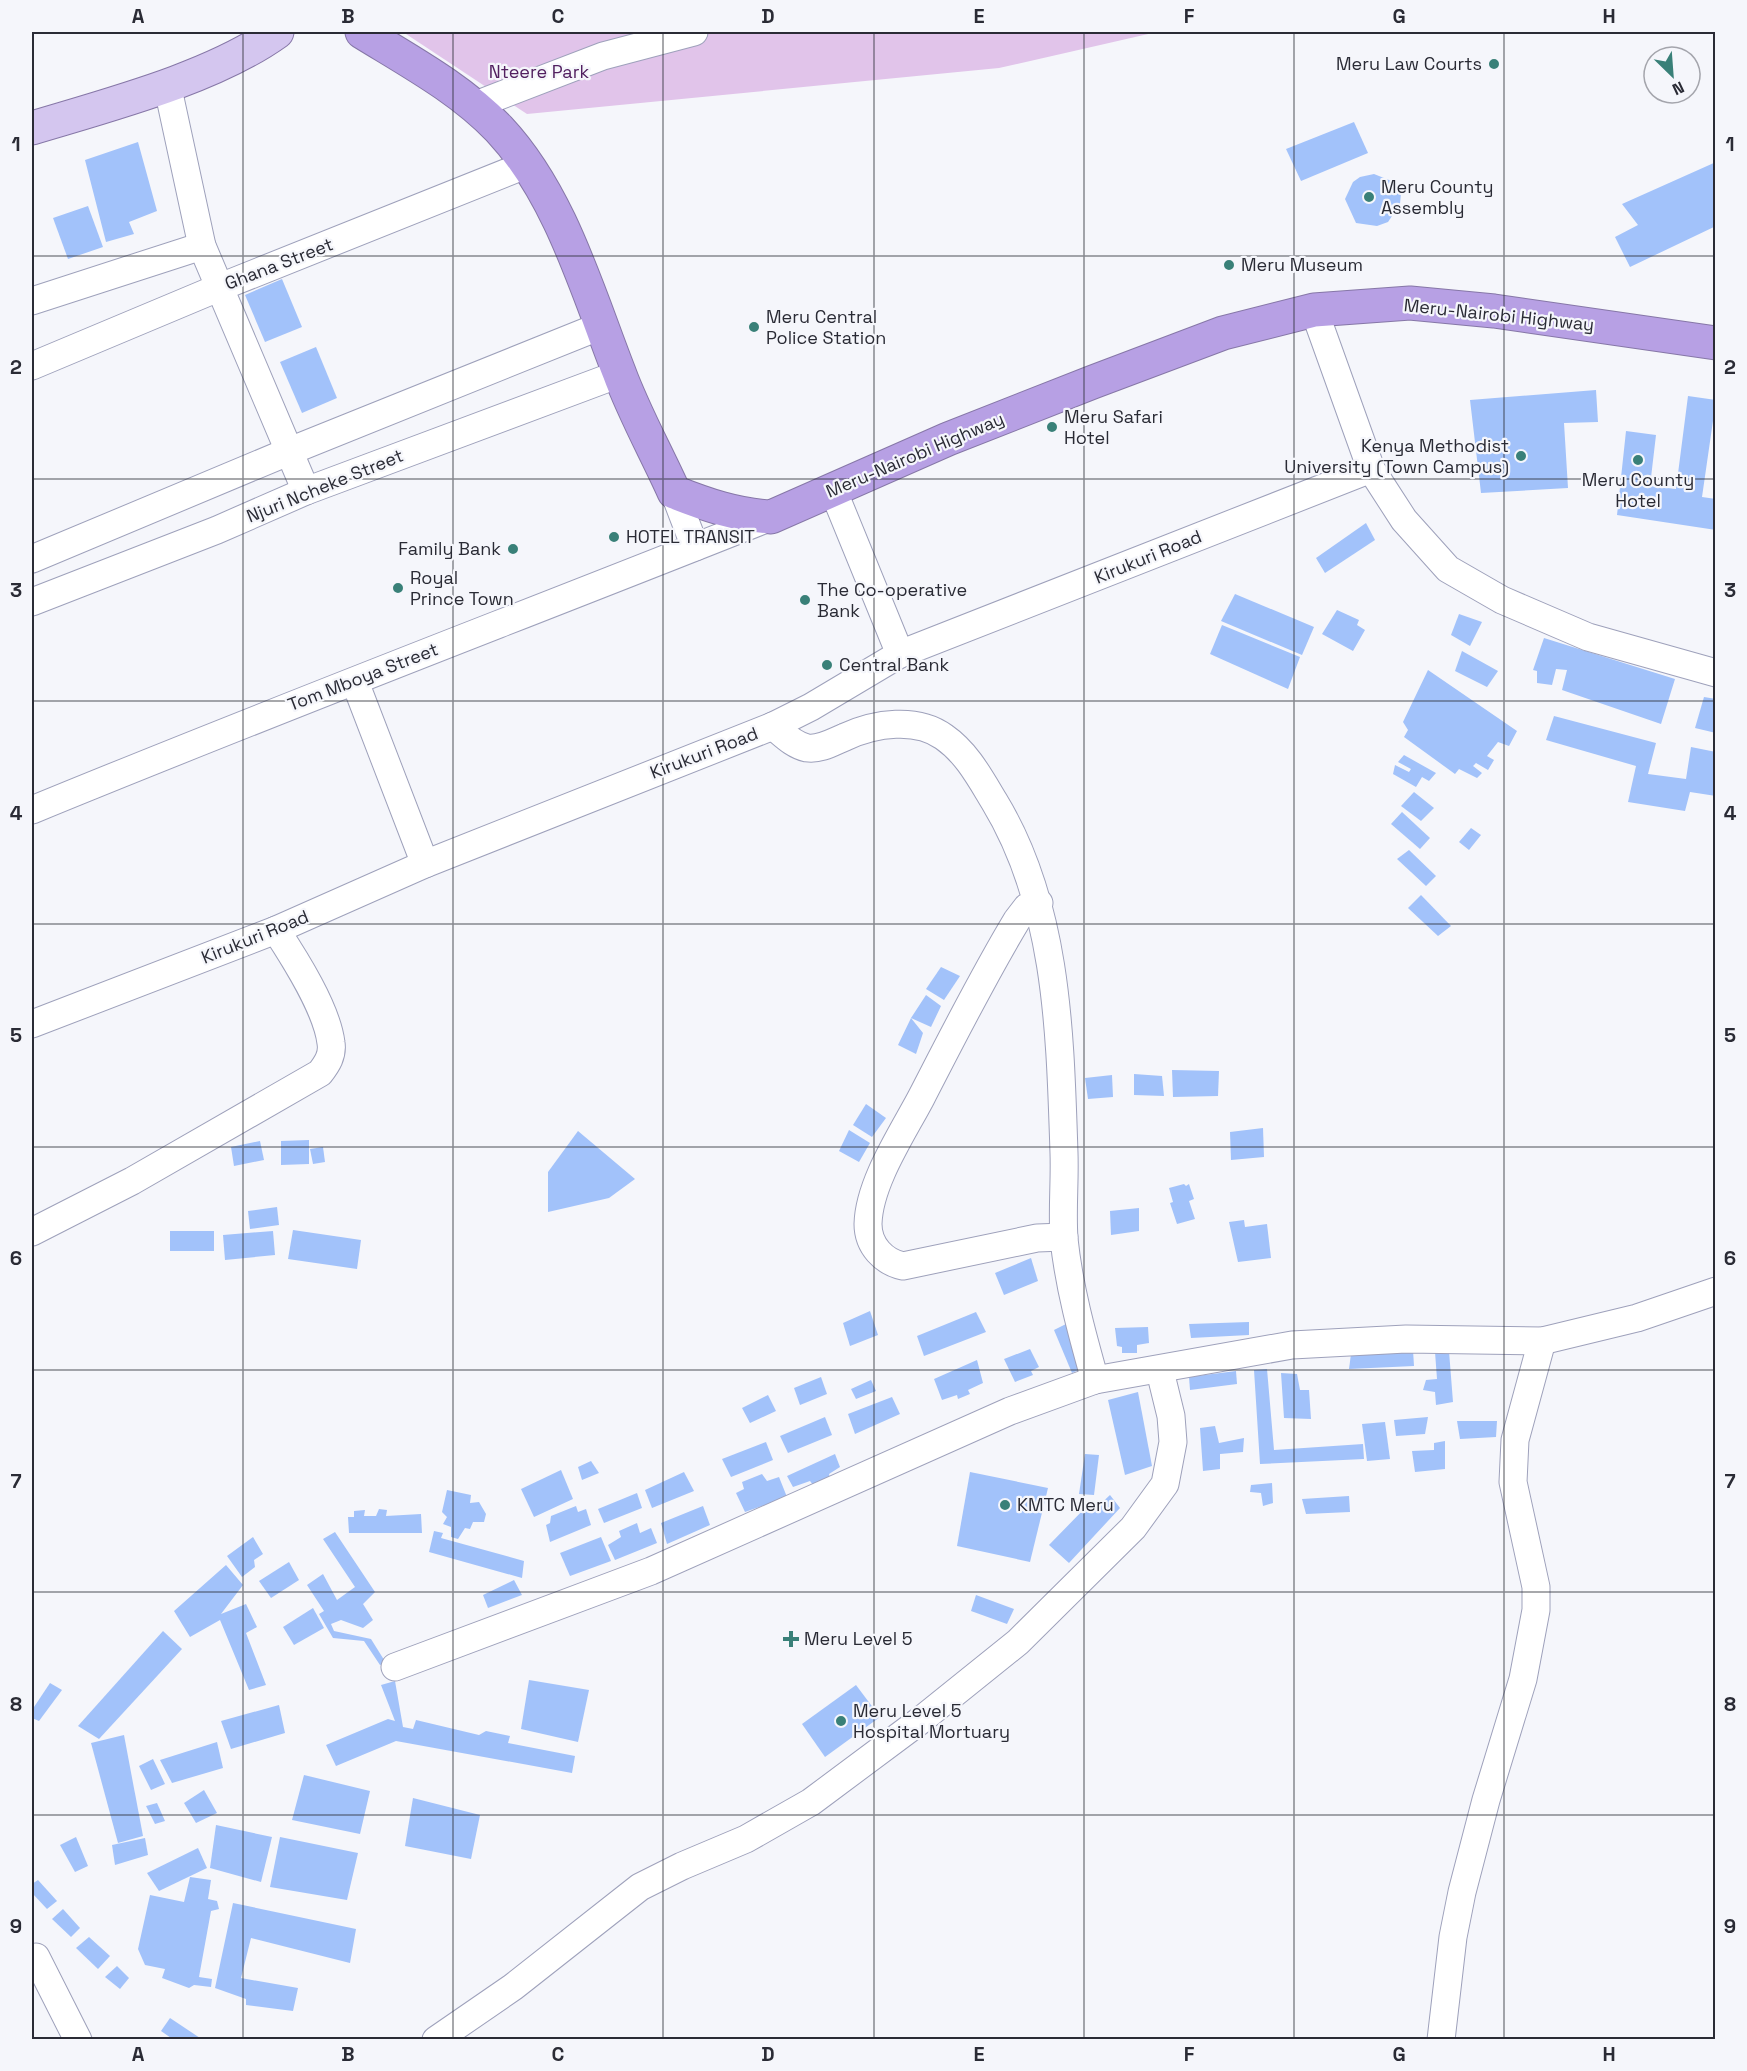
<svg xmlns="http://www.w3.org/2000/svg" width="1747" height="2071" viewBox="0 0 1747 2071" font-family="'Space Grotesk',sans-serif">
<rect width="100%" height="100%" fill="#f5f6fb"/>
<polygon fill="#e1c4ea" points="403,32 1157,32 999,68 527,114"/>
<g fill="#a2c2fa">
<polygon points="1354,122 1368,153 1301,181 1286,149"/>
<polygon points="138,142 157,211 129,222 134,234 106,242 85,160"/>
<polygon points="1716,162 1716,226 1630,267 1615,237 1638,225 1622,204"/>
<polygon points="1374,174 1394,182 1401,193 1400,204 1388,222 1377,226 1356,223 1345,199 1353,182 1360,177"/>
<polygon points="88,206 103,247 68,259 53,218"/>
<polygon points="282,279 302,327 265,342 245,295"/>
<polygon points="316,347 337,398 302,413 280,362"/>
<polygon points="1596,390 1598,422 1564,423 1568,488 1481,493 1470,400"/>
<polygon points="1688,396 1716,400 1702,497 1716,499 1716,530 1617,515 1626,431 1656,435 1650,486 1676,489"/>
<polygon points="1366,523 1375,540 1325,573 1316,558"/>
<polygon points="1235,594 1314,627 1302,655 1221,621"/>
<polygon points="1337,610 1359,620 1357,625 1365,630 1353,651 1322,634"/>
<polygon points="1459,614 1482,622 1470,646 1451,635"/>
<polygon points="1222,625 1300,657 1288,689 1210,654"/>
<polygon points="1544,638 1675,679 1661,724 1562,690 1567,670 1556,669 1552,685 1537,683 1537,671 1533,670"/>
<polygon points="1462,651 1498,671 1487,687 1455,671"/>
<polygon points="1428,670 1517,731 1509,746 1498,742 1487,756 1494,760 1488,770 1476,763 1473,766 1482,773 1477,778 1459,769 1455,774 1404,737 1408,730 1403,722"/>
<polygon points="1704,697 1716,699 1716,733 1695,728"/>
<polygon points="1554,716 1656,743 1648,774 1686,779 1691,747 1716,752 1716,796 1690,792 1685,811 1628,802 1636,766 1546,740"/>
<polygon points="1404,755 1436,773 1429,781 1422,777 1416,787 1393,774 1395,765 1409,772 1411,769 1398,762"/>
<polygon points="1414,792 1434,808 1421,821 1401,806"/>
<polygon points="1402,812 1430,838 1420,849 1391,824"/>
<polygon points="1471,828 1481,835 1469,850 1459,842"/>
<polygon points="1409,850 1436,876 1426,886 1397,859"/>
<polygon points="1421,895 1451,926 1438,936 1408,908"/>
<polygon points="941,967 960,976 944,1000 926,989"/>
<polygon points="926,995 941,1006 931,1027 911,1018 923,1033 916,1054 898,1045 911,1018"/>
<polygon points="1172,1070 1219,1071 1218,1096 1173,1097"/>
<polygon points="1134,1074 1162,1076 1164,1096 1134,1095"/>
<polygon points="1112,1075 1113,1097 1088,1099 1085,1078"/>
<polygon points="866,1104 886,1118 872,1137 853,1125"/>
<polygon points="1263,1128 1264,1157 1231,1160 1230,1132"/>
<polygon points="849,1130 870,1143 859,1162 839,1151"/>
<polygon points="578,1131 635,1179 609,1198 548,1212 548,1172"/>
<polygon points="309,1140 309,1164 281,1165 281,1141"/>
<polygon points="260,1141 264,1160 234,1166 231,1147"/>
<polygon points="323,1147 325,1162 313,1164 310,1149"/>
<polygon points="1184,1184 1186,1186 1189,1184 1194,1199 1189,1201 1195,1219 1177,1224 1170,1203 1173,1202 1169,1188"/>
<polygon points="277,1207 279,1225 250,1229 248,1211"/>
<polygon points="1139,1208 1139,1231 1111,1235 1110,1211"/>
<polygon points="1244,1220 1245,1227 1267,1224 1271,1258 1238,1262 1229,1222"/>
<polygon points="293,1230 361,1240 357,1269 288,1259"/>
<rect x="170" y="1231" width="44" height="20"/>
<polygon points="273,1231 275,1255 225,1260 223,1235"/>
<polygon points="1031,1258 1038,1281 1004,1295 995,1273"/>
<polygon points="870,1311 878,1335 850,1346 843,1323"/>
<polygon points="976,1312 986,1332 924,1356 917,1336"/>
<polygon points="1249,1322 1249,1335 1191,1338 1189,1324"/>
<polygon points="1068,1323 1083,1368 1072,1373 1054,1330"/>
<polygon points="1148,1327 1149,1343 1137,1345 1137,1353 1122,1353 1122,1347 1117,1346 1115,1328"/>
<polygon points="1030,1349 1039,1367 1031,1371 1033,1375 1015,1382 1004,1359"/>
<polygon points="1413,1350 1414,1366 1349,1369 1351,1354"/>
<polygon points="1449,1351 1453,1402 1436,1405 1435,1392 1423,1390 1426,1380 1437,1379 1435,1352"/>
<polygon points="977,1360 983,1383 968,1390 970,1394 958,1399 957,1395 942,1400 934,1379"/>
<polygon points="1267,1369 1274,1450 1363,1444 1364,1459 1260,1464 1254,1370"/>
<polygon points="1236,1371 1237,1384 1190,1390 1189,1377"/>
<polygon points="1281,1373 1297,1374 1300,1390 1309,1390 1311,1419 1284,1418"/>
<polygon points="821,1377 827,1394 800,1405 794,1388"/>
<polygon points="871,1380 876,1391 856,1399 851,1389"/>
<polygon points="1138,1392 1152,1466 1125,1475 1108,1400"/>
<polygon points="768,1395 776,1411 750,1423 742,1408"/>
<polygon points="892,1397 900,1414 855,1434 848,1414"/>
<polygon points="825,1417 832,1435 788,1453 780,1436"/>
<polygon points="1428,1417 1425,1434 1396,1436 1394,1420"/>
<polygon points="1457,1421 1497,1421 1496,1437 1460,1439"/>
<polygon points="1385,1422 1390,1459 1367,1461 1362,1424"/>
<polygon points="1215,1426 1219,1443 1244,1438 1243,1452 1220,1454 1220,1469 1203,1471 1200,1428"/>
<polygon points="1445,1441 1445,1469 1415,1472 1412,1451 1434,1450 1434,1443"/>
<polygon points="766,1442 773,1460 731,1477 722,1459"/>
<polygon points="835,1454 840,1467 829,1474 831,1483 817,1490 810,1481 793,1487 787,1476"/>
<polygon points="1085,1454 1099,1455 1094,1495 1079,1494"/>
<polygon points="591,1461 599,1473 582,1480 578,1467"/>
<polygon points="561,1470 573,1499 534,1517 521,1489"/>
<polygon points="684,1472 694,1491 652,1508 645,1490"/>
<polygon points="970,1472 1048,1488 1030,1562 957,1546"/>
<polygon points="762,1474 767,1481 779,1477 787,1497 745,1512 736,1493 744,1489 742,1482"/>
<polygon points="1272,1483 1273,1503 1263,1506 1261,1493 1250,1492 1251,1485"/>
<polygon points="447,1490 471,1495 470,1503 479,1502 486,1514 484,1522 473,1522 470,1529 465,1528 458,1539 451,1537 451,1527 443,1524 447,1517 442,1512"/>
<polygon points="637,1493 642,1508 604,1523 598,1509"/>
<polygon points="1110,1495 1120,1508 1069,1563 1049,1545 1088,1505 1094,1510"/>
<polygon points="1349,1496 1350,1512 1306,1514 1302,1499"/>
<polygon points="576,1506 578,1512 586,1509 591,1525 550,1542 546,1525 550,1523 551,1516"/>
<polygon points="703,1506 710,1525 667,1544 661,1523"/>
<polygon points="379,1509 387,1510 386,1516 421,1514 422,1533 349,1533 348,1517 354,1517 354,1511 365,1510 364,1516 376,1516"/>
<polygon points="637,1523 640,1533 651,1528 657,1543 615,1560 608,1545 621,1537 619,1531"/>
<polygon points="434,1531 443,1533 441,1538 524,1561 522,1578 429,1552"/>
<polygon points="335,1532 375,1592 363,1604 373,1620 363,1628 341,1620 331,1624 334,1631 371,1639 386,1663 380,1665 364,1641 333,1638 319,1614 324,1611 307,1585 323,1574 337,1600 355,1587 323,1539"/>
<polygon points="253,1537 263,1554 254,1560 255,1567 242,1577 227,1556"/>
<polygon points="601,1537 611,1561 570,1576 560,1553"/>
<polygon points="289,1562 299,1580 271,1598 259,1581"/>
<polygon points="226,1565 243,1585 221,1614 246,1604 257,1627 246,1633 266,1685 249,1690 220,1620 190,1637 174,1611"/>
<polygon points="514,1580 522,1595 488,1608 483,1595"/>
<polygon points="976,1595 1014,1609 1007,1624 971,1611"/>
<polygon points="313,1608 324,1628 294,1645 283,1627"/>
<polygon points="163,1631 182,1649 99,1739 78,1726"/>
<polygon points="529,1680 589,1690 578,1742 521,1729"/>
<polygon points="395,1681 403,1727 413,1729 416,1720 479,1735 486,1731 510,1736 508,1743 575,1756 572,1773 396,1741 336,1766 326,1745 388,1719 395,1721 381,1685"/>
<polygon points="50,1683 62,1690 39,1721 32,1718 32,1710"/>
<polygon points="856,1685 880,1717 825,1757 802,1724"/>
<polygon points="279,1705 285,1733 231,1749 221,1721"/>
<polygon points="124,1735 143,1836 118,1843 91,1743"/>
<polygon points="217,1742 223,1768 172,1783 160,1760"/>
<polygon points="153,1759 165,1784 151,1790 139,1766"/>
<polygon points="304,1775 370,1791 360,1834 292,1820"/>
<polygon points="204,1790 217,1813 196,1823 184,1803"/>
<polygon points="413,1798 480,1815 471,1859 405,1846"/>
<polygon points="157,1803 165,1821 155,1824 146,1806"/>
<polygon points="216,1825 272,1837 261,1882 210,1868"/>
<polygon points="76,1837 88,1866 75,1872 60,1845"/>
<polygon points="280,1837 358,1853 347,1900 270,1887"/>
<polygon points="145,1838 148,1855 115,1865 112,1845"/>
<polygon points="198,1848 207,1868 159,1891 147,1873"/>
<polygon points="190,1877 211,1880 208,1899 217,1901 219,1909 211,1911 199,1977 212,1979 211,1987 194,1985 189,1988 162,1978 165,1969 145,1965 138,1949 150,1895 184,1902"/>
<polygon points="38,1880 57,1901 47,1909 32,1893 32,1884"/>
<polygon points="233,1903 356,1929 350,1963 251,1938 241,1978 298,1988 293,2011 246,2005 246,1999 215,1988"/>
<polygon points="63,1909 80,1928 71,1937 52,1919"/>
<polygon points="89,1937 110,1956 98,1969 76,1948"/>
<polygon points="117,1966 129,1978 120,1989 105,1977"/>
<polygon points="170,2018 203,2040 174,2040 161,2031"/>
</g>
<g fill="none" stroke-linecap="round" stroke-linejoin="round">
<g stroke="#9ea1bb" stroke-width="29">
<g id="minor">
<polyline points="167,84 202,246 306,491"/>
<polyline points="473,106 603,56 694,32"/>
<polyline points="32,301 202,246"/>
<polyline points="1314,310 1371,469 1404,520 1448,569 1502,600 1588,637 1716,673"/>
<polyline points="32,366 218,288 528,164"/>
<polyline points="833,490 900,654"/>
<polyline points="674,492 695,547"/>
<polyline points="32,559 290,451 603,325"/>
<polyline points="32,602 217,530 306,491 619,374"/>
<polyline points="355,682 425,864"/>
<path d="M773 726C783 734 793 745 807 748 820 750 833 742 845 737 875 723 917 717 944 737 967 753 980 778 994 801 1058 906 1060 1033 1064 1153 1065 1181 1062 1210 1064 1239 1069 1287 1082 1334 1095 1380"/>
<path d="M32 810C277 709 525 615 771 517"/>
<path d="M1039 903 1027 907 1017 920C982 978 952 1038 921 1098 902 1134 869 1183 868 1224 868 1246 884 1262 903 1266L1037 1238 1064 1237"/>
<polyline points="32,1024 276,930 425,864 773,726 811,707 900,654 1371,469"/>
<path d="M32 1232 132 1181 320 1073C327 1064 333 1055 331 1043 327 1009 295 959 276 930"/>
<polyline points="395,1667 651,1571 1010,1411 1095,1380 1292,1345 1406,1339 1542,1341 1637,1318 1716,1291"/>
<polyline points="32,1959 36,1957 78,2040"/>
<polyline points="436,2040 513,1987 640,1887 682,1866 746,1839 811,1802 921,1720 1018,1642 1133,1528 1165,1484 1173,1442 1171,1416 1160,1371"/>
<polyline points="1441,2040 1453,1937 1462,1892 1486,1800 1523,1679 1536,1610 1536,1587 1513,1482 1515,1440 1542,1341"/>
</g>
</g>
<g stroke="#8677a7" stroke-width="35">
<path id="major" d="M32 128C108 105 213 78 277 32"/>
</g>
<g stroke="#8677a7" stroke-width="35">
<path id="highway" d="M362 32C409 61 461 89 499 129 560 194 587 290 619 372 634 413 656 452 674 492 707 505 736 515 771 517L948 439 1093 382 1223 333 1314 310 1410 303 1494 311 1716 343"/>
</g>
<use href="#minor" stroke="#fff" stroke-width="27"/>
<use href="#major" stroke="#d4c6ef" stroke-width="33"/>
<use href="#highway" stroke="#b7a0e4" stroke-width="33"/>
</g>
<path fill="none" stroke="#2a2b35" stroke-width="1.5" stroke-opacity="0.55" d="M243 32V2040M453 32V2040M663 32V2040M874 32V2040M1084 32V2040M1294 32V2040M1504 32V2040M32 256H1716M32 479H1716M32 701H1716M32 924H1716M32 1147H1716M32 1370H1716M32 1592H1716M32 1815H1716"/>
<g fill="#398078" stroke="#f5f6fb" stroke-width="2">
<circle cx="1494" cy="64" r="6"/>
<circle cx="1369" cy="197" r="6"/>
<circle cx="1229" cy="265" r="6"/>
<circle cx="754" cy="327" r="6"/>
<circle cx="1052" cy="427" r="6"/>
<circle cx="1521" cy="456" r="6"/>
<circle cx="1638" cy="460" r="6"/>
<circle cx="614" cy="537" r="6"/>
<circle cx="513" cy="549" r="6"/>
<circle cx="398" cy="588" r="6"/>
<circle cx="805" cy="600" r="6"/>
<circle cx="827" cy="665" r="6"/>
<circle cx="1005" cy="1505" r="6"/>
<path d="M788 1630h6v6h6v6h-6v6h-6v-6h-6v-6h6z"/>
<circle cx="841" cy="1721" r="6"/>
</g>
<g text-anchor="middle" stroke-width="4.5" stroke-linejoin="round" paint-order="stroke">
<g font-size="18" fill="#2a2b35" stroke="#f5f6fb" text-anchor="start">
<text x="1482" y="70" text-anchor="end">Meru Law Courts</text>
<text x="1381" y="193">Meru County<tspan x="1381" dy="21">Assembly</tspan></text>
<text x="1241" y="271">Meru Museum</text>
<text x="766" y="323">Meru Central<tspan x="766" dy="21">Police Station</tspan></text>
<text x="1064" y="423">Meru Safari<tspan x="1064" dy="21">Hotel</tspan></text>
<text x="1509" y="452" text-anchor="end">Kenya Methodist<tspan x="1509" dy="21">University (Town Campus)</tspan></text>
<text x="1638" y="486" text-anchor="middle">Meru County<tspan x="1638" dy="21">Hotel</tspan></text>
<text x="626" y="543">HOTEL TRANSIT</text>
<text x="501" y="555" text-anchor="end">Family Bank</text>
<text x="410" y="584">Royal<tspan x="410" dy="21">Prince Town</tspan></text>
<text x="817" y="596">The Co-operative<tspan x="817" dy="21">Bank</tspan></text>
<text x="839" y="671">Central Bank</text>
<text x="1017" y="1511">KMTC Meru</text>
<text x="804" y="1645">Meru Level 5</text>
<text x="853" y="1717">Meru Level 5<tspan x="853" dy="21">Hospital Mortuary</tspan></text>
</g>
<g font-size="18" fill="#522060" stroke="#f5f6fb">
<text x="539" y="78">Nteere Park</text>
</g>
<g font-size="18" fill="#2a2b35" stroke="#f5f6fb">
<text transform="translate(279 264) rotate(-21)" y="6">Ghana Street</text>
<text transform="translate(1499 315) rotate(6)" y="6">Meru-Nairobi Highway</text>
<text transform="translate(915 455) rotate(-23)" y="6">Meru-Nairobi Highway</text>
<text transform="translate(325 486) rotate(-22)" y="6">Njuri Ncheke Street</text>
<text transform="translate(1148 557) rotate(-22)" y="6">Kirukuri Road</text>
<text transform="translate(363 677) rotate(-21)" y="6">Tom Mboya Street</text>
<text transform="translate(704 753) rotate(-21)" y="6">Kirukuri Road</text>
<text transform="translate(255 937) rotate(-22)" y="6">Kirukuri Road</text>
</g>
</g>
<rect width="1747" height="2071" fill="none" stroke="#f5f6fb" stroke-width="66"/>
<g transform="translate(1672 75) rotate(155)"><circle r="28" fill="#f5f6fb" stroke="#a4a5ac" stroke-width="1.5"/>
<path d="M0-4.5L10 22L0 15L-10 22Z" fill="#398078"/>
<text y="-9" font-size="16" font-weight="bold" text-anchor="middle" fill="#2a2b35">N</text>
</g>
<rect x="33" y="33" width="1681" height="2005" fill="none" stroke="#2a2b35" stroke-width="2"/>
<g font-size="20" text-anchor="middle" font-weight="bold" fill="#2a2b35">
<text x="138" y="23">A</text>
<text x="348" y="23">B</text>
<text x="558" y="23">C</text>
<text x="768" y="23">D</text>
<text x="979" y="23">E</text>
<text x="1189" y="23">F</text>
<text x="1399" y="23">G</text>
<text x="1609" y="23">H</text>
<text x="16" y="151">1</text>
<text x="1730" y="151">1</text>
<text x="16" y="374">2</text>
<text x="1730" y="374">2</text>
<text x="16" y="597">3</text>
<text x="1730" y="597">3</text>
<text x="16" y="820">4</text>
<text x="1730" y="820">4</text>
<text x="16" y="1042">5</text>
<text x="1730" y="1042">5</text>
<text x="16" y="1265">6</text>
<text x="1730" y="1265">6</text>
<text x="16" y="1488">7</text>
<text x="1730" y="1488">7</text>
<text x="16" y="1711">8</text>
<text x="1730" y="1711">8</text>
<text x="16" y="1933">9</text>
<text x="1730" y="1933">9</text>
<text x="138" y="2061">A</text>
<text x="348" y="2061">B</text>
<text x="558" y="2061">C</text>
<text x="768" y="2061">D</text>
<text x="979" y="2061">E</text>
<text x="1189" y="2061">F</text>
<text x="1399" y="2061">G</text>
<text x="1609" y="2061">H</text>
</g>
</svg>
